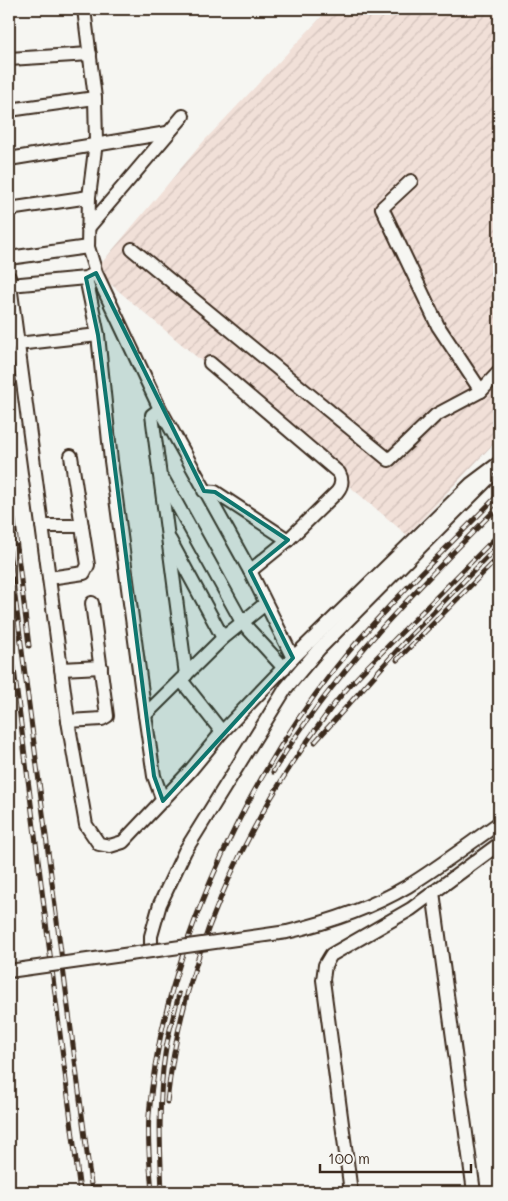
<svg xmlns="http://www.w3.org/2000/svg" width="508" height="1201" viewBox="0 0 508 1201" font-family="Mali,sans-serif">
<defs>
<pattern id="industrial-furrows" width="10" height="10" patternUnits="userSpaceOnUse" patternTransform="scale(1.25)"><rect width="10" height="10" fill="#f1e0d8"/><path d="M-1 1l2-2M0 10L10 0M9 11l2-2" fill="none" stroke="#d0c0b9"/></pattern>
</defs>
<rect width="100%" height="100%" fill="#f6f6f2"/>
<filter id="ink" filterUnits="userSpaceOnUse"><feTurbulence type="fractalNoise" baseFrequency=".02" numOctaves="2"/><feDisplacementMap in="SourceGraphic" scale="10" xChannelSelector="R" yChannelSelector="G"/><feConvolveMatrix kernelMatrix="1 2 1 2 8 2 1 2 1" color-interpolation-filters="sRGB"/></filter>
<g filter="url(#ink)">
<polygon fill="url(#industrial-furrows)" points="329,9 499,9 499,438 407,535 95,271 203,142"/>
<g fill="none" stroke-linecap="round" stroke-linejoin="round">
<g stroke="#3b2a1e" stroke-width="16">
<g id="minor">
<polyline points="84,9 95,98 96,142 89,197 88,247 96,273 160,409 250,571 293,658"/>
<polyline points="9,59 90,54"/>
<polyline points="9,110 95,98"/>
<polyline points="9,159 167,133"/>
<polyline points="411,181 382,208 438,326 481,391"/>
<polyline points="9,209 89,197"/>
<polyline points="88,228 183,116"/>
<polyline points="132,249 389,460 436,415 481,391 499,372"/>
<polyline points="9,258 88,247"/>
<polyline points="9,277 68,721 86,825 99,844 110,846 123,842 190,771 222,732 293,658 471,484 499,463"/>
<polyline points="86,278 98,335 111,461 145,715 154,776 163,801"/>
<polyline points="10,285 86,278 94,274"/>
<polyline points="17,344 98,335"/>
<path d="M210 363 339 473C343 480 342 486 337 492L288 540 250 571"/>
<polyline points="160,409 152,415 186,675"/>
<polyline points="163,479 242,622 284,668"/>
<polyline points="204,491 215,492 288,540"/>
<polyline points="42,526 82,526"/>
<polyline points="170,540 223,638"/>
<polyline points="49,578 84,573 88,565 71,456"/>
<polyline points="61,669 101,667"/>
<polyline points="181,680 222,732"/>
<polyline points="145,715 223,638 265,604"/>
<polyline points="68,721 102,719 107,716 92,603"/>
<polyline points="433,892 474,1192"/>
<polyline points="151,950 151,936 160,904 185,851 286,688 319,649 489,478"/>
<polyline points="351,1192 323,980 325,965 331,955 411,909 499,844"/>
</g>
</g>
<use href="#minor" stroke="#f6f6f2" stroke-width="12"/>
<g stroke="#3b2a1e" stroke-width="5">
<g id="rail">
<polyline points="9,481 29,646"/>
<polyline points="9,550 92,1192"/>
<polyline points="9,629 80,1192"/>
<polyline points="397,660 499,557"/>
<polyline points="315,742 409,637 499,545"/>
<path d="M273 772C334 671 417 589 499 506"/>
<path d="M167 1102C182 959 243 826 329 711 348 685 372 662 395 639 430 604 464 569 499 534"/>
<path d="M152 1192C150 1167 147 1141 149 1115 161 964 240 790 333 671 383 608 443 552 499 494"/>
<path d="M162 1192C160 1146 158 1100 165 1054 168 1034 174 1014 179 994"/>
</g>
</g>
<use href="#rail" stroke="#f6f6f2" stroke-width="3" stroke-dasharray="9" stroke-linecap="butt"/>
<g stroke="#3b2a1e" stroke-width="16" stroke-linecap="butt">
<path id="minor-bridge" d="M9 971 287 932C330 922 371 908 408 886 439 867 469 844 499 823"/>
</g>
<use href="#minor-bridge" stroke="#f6f6f2" stroke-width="12"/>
</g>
</g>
<path fill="#0f766e" fill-opacity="0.2" stroke="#0f766e" stroke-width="4" stroke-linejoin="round" d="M96 273 204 491 215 492 288 540 250 571 293 658 163 801 154 776 98 335 86 278Z"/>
<rect width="508" height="1201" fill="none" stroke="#f6f6f2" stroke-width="30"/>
<rect x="15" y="15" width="478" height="1171" fill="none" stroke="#3b2a1e" stroke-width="2" filter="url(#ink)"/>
<path d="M320 1164v8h151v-8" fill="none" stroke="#3b2a1e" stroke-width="2.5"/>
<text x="328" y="1164" font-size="15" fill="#3b2a1e" stroke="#f6f6f2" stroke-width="4" paint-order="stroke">100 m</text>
</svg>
